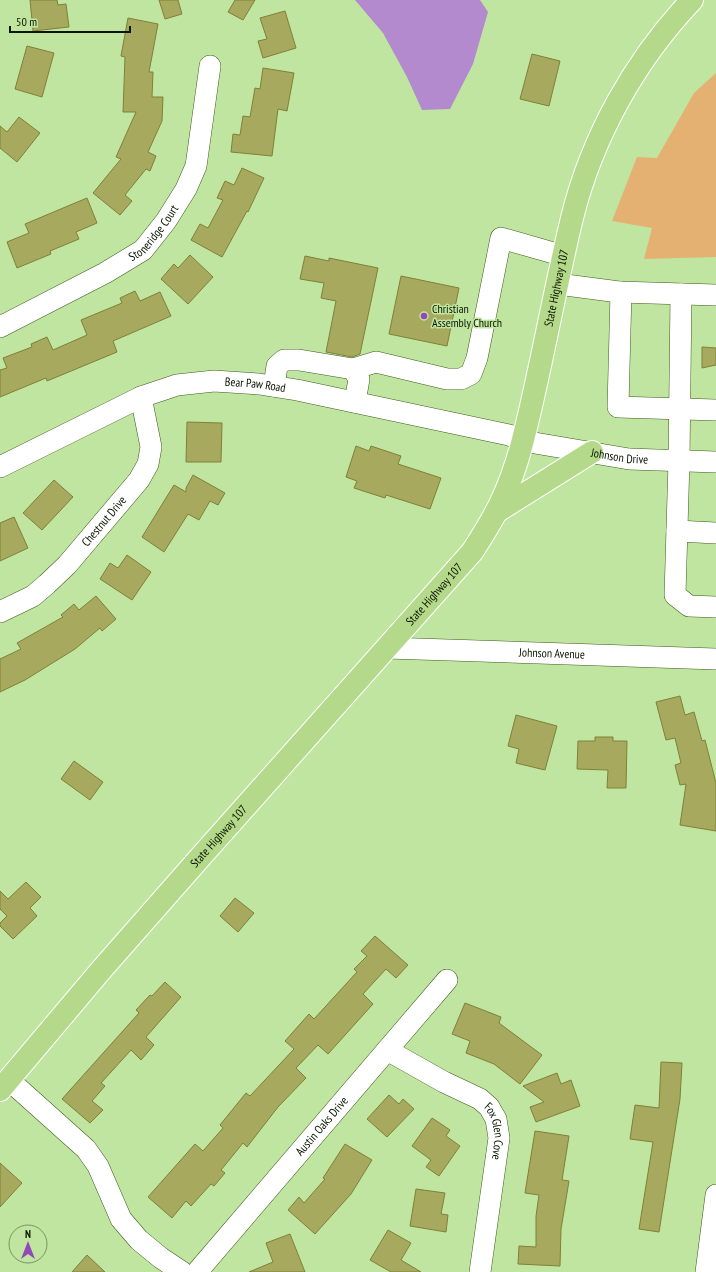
<svg xmlns="http://www.w3.org/2000/svg" width="716" height="1272" viewBox="0 0 716 1272" font-family="'PT Sans Narrow',sans-serif">
<rect width="100%" height="100%" fill="#c0e5a0"/>
<polygon fill="#e4b173" points="716,73 716,257 644,259 652,228 612,221 637,157 657,158 694,93"/>
<polygon fill="#b28acd" points="355,0 480,0 488,12 473,64 450,109 422,110 407,77 383,33"/>
<g fill="#a7aa5e" stroke="#7e8135">
<polygon points="30,0 57,0 58,5 66,4 69,27 33,31"/>
<polygon points="159,0 178,0 182,14 165,19"/>
<polygon points="235,0 255,0 243,20 228,12"/>
<polygon points="285,11 296,48 263,58 258,41 267,39 260,18"/>
<polygon points="128,18 158,24 149,72 153,72 152,97 163,97 162,121 148,152 156,156 150,171 146,169 125,195 132,201 120,215 93,193 121,159 116,157 136,112 123,112 125,57 121,56"/>
<polygon points="27,46 54,53 42,97 15,89"/>
<polygon points="532,54 560,61 549,106 520,99"/>
<polygon points="263,68 294,73 287,111 278,109 272,156 231,152 233,134 240,135 243,116 250,117 255,88 260,89"/>
<polygon points="19,117 40,133 17,162 0,148 0,126 7,132"/>
<polygon points="242,168 264,178 248,212 247,211 222,257 191,240 200,224 208,228 223,200 217,198 225,181 234,185"/>
<polygon points="87,198 97,223 76,232 79,239 50,251 51,254 17,268 7,242 29,233 25,224"/>
<polygon points="190,255 213,277 188,304 161,279 174,264 178,268"/>
<polygon points="305,256 329,261 329,258 378,268 360,354 352,357 326,352 336,301 321,298 324,283 300,279"/>
<polygon points="401,276 459,288 447,346 389,334"/>
<polygon points="135,291 140,301 160,292 171,316 113,341 117,352 47,381 46,378 0,397 0,370 7,368 3,358 32,347 31,344 47,337 53,350 87,335 81,320 122,303 120,298"/>
<polygon points="702,347 716,348 716,365 702,368"/>
<polygon points="187,422 222,423 221,462 186,462"/>
<polygon points="356,446 369,451 371,446 401,456 398,464 441,478 430,509 386,495 385,498 354,488 357,481 346,477"/>
<polygon points="193,475 225,493 218,505 210,501 199,520 188,514 164,552 142,537 174,485 186,492 186,488"/>
<polygon points="54,480 73,497 42,530 23,513"/>
<polygon points="14,517 28,548 0,561 0,523"/>
<polygon points="127,555 151,572 132,600 100,579 110,563 118,568"/>
<polygon points="96,596 116,619 102,631 100,628 75,649 25,680 0,692 0,659 21,649 17,643 63,617 61,615 74,604 79,610"/>
<polygon points="680,696 685,715 694,712 702,741 705,740 716,783 716,831 680,825 686,784 680,785 675,765 681,763 675,738 666,740 656,702"/>
<polygon points="516,715 557,726 545,770 516,763 519,749 508,746"/>
<polygon points="595,737 613,737 613,741 627,741 626,788 607,788 608,770 577,769 578,741 595,741"/>
<polygon points="74,761 103,782 90,800 61,779"/>
<polygon points="26,882 41,897 30,908 37,916 13,939 0,926 0,923 7,916 0,909 0,891 8,899"/>
<polygon points="235,898 254,913 238,932 220,916"/>
<polygon points="375,936 408,965 396,978 386,969 363,994 373,1004 328,1054 318,1045 296,1068 306,1078 278,1107 247,1147 243,1143 221,1170 225,1173 214,1186 211,1184 191,1206 186,1201 172,1218 148,1197 195,1144 203,1151 223,1128 220,1125 246,1093 250,1096 294,1049 285,1041 309,1014 314,1019 357,972 354,969 367,956 361,951"/>
<polygon points="165,982 181,997 146,1037 154,1045 141,1060 131,1050 101,1083 105,1086 92,1101 103,1110 90,1123 62,1099 139,1013 136,1010 150,995 152,996"/>
<polygon points="465,1003 501,1017 499,1023 542,1055 520,1084 494,1064 466,1053 470,1041 452,1034"/>
<polygon points="661,1062 682,1063 680,1099 659,1232 639,1229 653,1142 630,1139 635,1105 659,1108"/>
<polygon points="557,1073 561,1084 571,1080 580,1106 536,1122 530,1107 544,1102 523,1086"/>
<polygon points="389,1095 399,1104 403,1099 414,1109 387,1137 367,1119"/>
<polygon points="432,1118 450,1130 446,1136 460,1146 439,1176 426,1167 431,1160 412,1146"/>
<polygon points="535,1131 569,1136 562,1180 569,1181 561,1229 560,1266 518,1264 519,1246 536,1247 536,1216 539,1195 525,1193"/>
<polygon points="345,1144 372,1160 351,1194 315,1234 288,1210 299,1197 304,1203 325,1179 323,1178"/>
<polygon points="0,1163 22,1183 0,1207"/>
<polygon points="416,1189 445,1193 441,1214 448,1215 446,1232 410,1226"/>
<polygon points="388,1230 411,1243 401,1260 421,1272 391,1272 370,1260"/>
<polygon points="290,1234 305,1272 249,1272 273,1262 266,1243"/>
<polygon points="87,1255 105,1272 72,1272"/>
</g>
<g fill="none" stroke-linecap="round" stroke-linejoin="round">
<g stroke="#3e5c1b" stroke-width="22">
<g id="minor">
<polyline points="558,284 619,292 716,295"/>
<polyline points="621,292 618,407 716,410"/>
<polyline points="681,294 679,461 675,595 689,606 716,607"/>
<path id="s1" d="M0 327 105 273 143 250 166 221 186 189 196 166 210 66"/>
<polyline points="353,369 376,362 447,379 461,379 471,374 477,358 501,238 564,256"/>
<polyline points="274,386 277,366 284,360 299,360 353,369 359,379 355,402"/>
<path id="s2" d="M0 467 141 397 177 385 214 381 259 384 297 390 509 435 523 441 629 459 716 462"/>
<polyline points="677,531 716,533"/>
<path id="s3" d="M0 612 33 596 47 584 67 565 139 480 148 464 151 447 141 397"/>
<path id="s4" d="M387 648 716 659"/>
<path id="s5" d="M387 1050 444 1082 480 1099 489 1107 496 1119 499 1138 480 1272"/>
<polyline points="9,1080 86,1149 98,1166 121,1219 139,1240 161,1258 182,1272"/>
<path id="s6" d="M197 1272 447 980"/>
<polyline points="706,1272 716,1195"/>
</g>
</g>
<g stroke="#fff" stroke-width="24">
<g id="major">
<polyline points="496,512 592,452"/>
<path id="s7" d="M0 1090 102 969 204 853 472 552C483 535 494 518 502 500 518 466 526 429 534 393 547 335 558 276 572 218 592 137 635 60 692 0"/>
</g>
</g>
<use href="#minor" stroke="#fff" stroke-width="21"/>
<use href="#major" stroke="#b5d98a" stroke-width="22"/>
</g>
<circle fill="#9048ba" stroke="#c0e5a0" stroke-width="1.5" cx="424" cy="316" r="4"/>
<g text-anchor="middle" stroke-width="3" stroke-linejoin="round" paint-order="stroke">
<g font-size="12" fill="#0a1600" stroke="#c0e5a0">
<text dy="4" stroke="none"><textPath href="#s1" startOffset="182">Stoneridge Court</textPath></text>
<text dy="4" stroke="none"><textPath href="#s7" startOffset="995">State Highway 107</textPath></text>
<text dy="4" stroke="none"><textPath href="#s2" startOffset="274">Bear Paw Road</textPath></text>
<text dy="4" stroke="none"><textPath href="#s2" startOffset="646">Johnson Drive</textPath></text>
<text dy="4" stroke="none"><textPath href="#s3" startOffset="140">Chestnut Drive</textPath></text>
<text dy="4" stroke="none"><textPath href="#s7" startOffset="659">State Highway 107</textPath></text>
<text dy="4" stroke="none"><textPath href="#s4" startOffset="165">Johnson Avenue</textPath></text>
<text dy="4" stroke="none"><textPath href="#s7" startOffset="335">State Highway 107</textPath></text>
<text dy="4" stroke="none"><textPath href="#s6" startOffset="192">Austin Oaks Drive</textPath></text>
<text dy="4" stroke="none"><textPath href="#s5" startOffset="143">Fox Glen Cove</textPath></text>
</g>
<g font-size="12" fill="#0a1600" stroke="#c0e5a0" text-anchor="start">
<text x="432" y="313">Christian<tspan x="432" dy="14">Assembly Church</tspan></text>
</g>
</g>
<g transform="translate(28 1244)"><circle r="19" fill="#c0e5a0" stroke="#779260"/>
<path d="M0-3L7 15L0 10L-7 15Z" fill="#9048ba"/>
<text y="-6" font-size="11" font-weight="bold" text-anchor="middle" fill="#0a1600">N</text>
</g>
<path d="M10 26v6h120v-6" fill="none" stroke="#0a1600" stroke-width="2"/>
<text x="16" y="26" font-size="12" fill="#0a1600" stroke="#c0e5a0" stroke-width="3" paint-order="stroke">50 m</text>
</svg>
